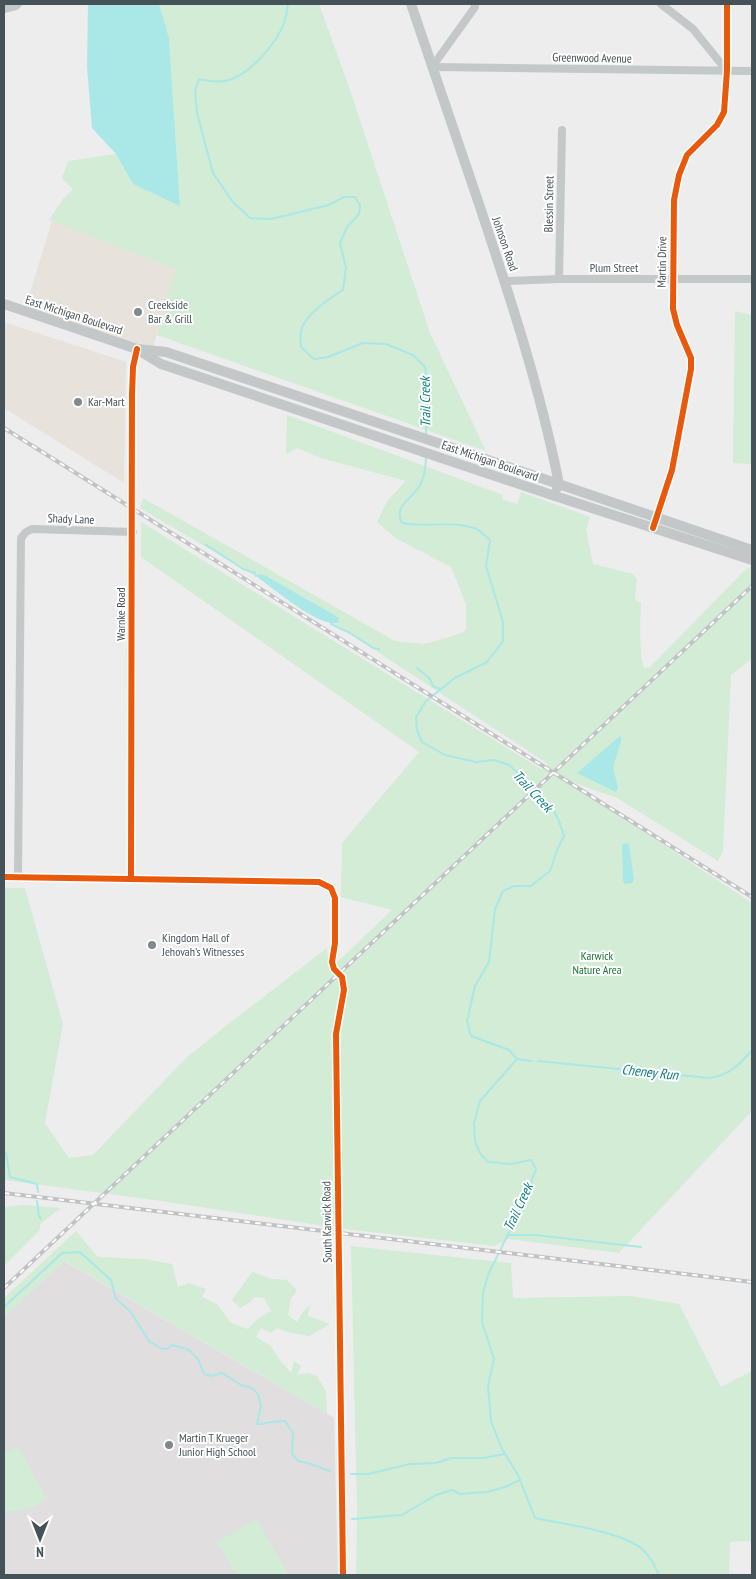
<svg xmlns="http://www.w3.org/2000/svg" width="756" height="1579" viewBox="0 0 756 1579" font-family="'PT Sans Narrow',sans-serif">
<rect width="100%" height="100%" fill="#eeeded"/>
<g fill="#e7e2dc">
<polygon points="52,221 177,269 153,347 138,347 25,309"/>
<polygon points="4,322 126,362 124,483 4,408"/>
</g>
<polygon fill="#e0dedf" points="64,1261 334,1418 338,1575 4,1575 4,1317"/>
<g fill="#d2ecd6">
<polygon points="159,4 319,4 348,84 430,333 486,451 157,335 176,269 49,220 63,199 73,189 62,178 68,161 116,154 133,184 180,205 169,38"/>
<polygon points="735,311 752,315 752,464 733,463"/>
<path d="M287 415 503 495 502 499 517 504 521 492 590 517 586 530 593 564 633 574 637 579 635 600 641 603C640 620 639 652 644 668L650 667 746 569 752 566V659L731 675 723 852 718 861 617 798 566 780 752 903V1111L619 1253 508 1239 494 1246 345 1229 161 1201 4 1180V888H25L63 1024 45 1123 69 1158 93 1155 186 1058 223 1028 327 948 329 970 392 910 341 897 342 843 419 752 141 557V522L541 769 548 764 335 624 338 623 311 601 259 574 255 576 140 508 143 498 395 641 425 644 456 635 466 630V604L451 567 397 539 377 522 387 501 406 481 321 458 297 448 286 454Z"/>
<polygon points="24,1205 61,1208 40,1224 40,1230 4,1266 4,1207"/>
<polygon points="76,1231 98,1257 145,1259 172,1264 178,1287 189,1283 206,1289 202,1297 217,1304 231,1323 248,1329 258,1318 271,1311 264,1298 255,1297 249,1303 240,1308 232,1300 252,1272 272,1279 287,1280 297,1290 291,1299 288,1315 297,1322 304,1310 310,1305 308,1316 330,1324 309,1336 287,1332 277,1328 271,1333 261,1328 256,1337 271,1346 279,1359 291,1373 294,1361 301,1366 297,1375 308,1373 317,1376 326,1392 327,1414 65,1261 4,1317 4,1298"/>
<polygon points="351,1246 511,1263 513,1298 631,1296 679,1304 721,1387 752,1371 752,1541 730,1542 729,1575 356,1575 357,1511"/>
<path d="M18 1446 47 1499C34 1509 20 1512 4 1511V1453Z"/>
<polygon points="256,1519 289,1575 237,1575 217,1542"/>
</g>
<g fill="#a9e8e6">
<polygon points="88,4 159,4 169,38 180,206 133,184 116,154 92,128 87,67"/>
<path d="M259 574 266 576 331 613 339 618 338 623C320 628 271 587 256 576Z"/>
<polygon points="620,736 622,738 613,767 618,788 616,792 577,773"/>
<polygon points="626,843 629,844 634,880 632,883 625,884 623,881 622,845"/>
</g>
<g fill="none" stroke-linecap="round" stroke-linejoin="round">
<g stroke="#a9e8e6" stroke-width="2">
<path d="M288 4C287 10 286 17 284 23 277 43 250 74 229 80 219 83 209 81 199 79L195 91 197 113 213 173 232 201 250 218 271 219 329 205 344 197H355L360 205 359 214 347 227 340 243 346 268 343 290C329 299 304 315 301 331 300 336 301 342 301 347L314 359 328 357 363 343 386 344 413 355 425 367 427 382 426 434"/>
<path d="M426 456C426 467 425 477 419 487 411 499 393 507 402 523 426 528 451 520 474 528 480 530 485 536 490 540L486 566 503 622V641L487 662 455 678 426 701 416 717 417 730 422 742 445 755 476 762 494 760 509 765 531 785 552 807 559 821 564 836 558 848 550 871 531 886H514L503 891 495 909 489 962 475 986 467 1021 471 1036 509 1050 517 1059 480 1101 474 1123 475 1141 480 1153 488 1162 511 1164 531 1160 536 1169 522 1206 488 1275 483 1293 482 1322 494 1359 488 1386 491 1421 502 1449 518 1475 535 1518C563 1524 609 1530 633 1543 647 1550 653 1562 659 1575"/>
<polyline points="205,544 243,569 255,573 256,576"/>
<polyline points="331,624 350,633 373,648 379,649"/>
<polyline points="417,668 430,679 433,686 440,689"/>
<polyline points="517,1059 531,1061"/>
<path d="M538 1061 709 1078C729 1076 740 1064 752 1050"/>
<polyline points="4,1152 6,1153 10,1177 37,1184 38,1192"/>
<polyline points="37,1201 39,1216 41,1219"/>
<polyline points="507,1235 535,1235 641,1247"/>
<path d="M4 1307 62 1253 80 1252 111 1280 116 1299 130 1311 149 1341 160 1348 167 1349 172 1345 189 1350 198 1359 204 1374 211 1376 222 1373 241 1385 252 1388 258 1394 261 1405 257 1424C267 1424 275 1420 285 1421L293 1433 292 1454 298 1461 308 1463 330 1471"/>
<polyline points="351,1474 368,1474 410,1464 436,1463 451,1458 483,1458 505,1454"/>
<polyline points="352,1519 402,1515 436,1495 452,1490 460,1494 487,1492 505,1487 520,1480"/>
</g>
<g stroke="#c4c8c9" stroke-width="8">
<polyline points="661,4 693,29 727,71"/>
<polyline points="4,9 16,6 18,4"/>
<polyline points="432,67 752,71"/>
<polyline points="432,67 475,7 475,4"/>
<polyline points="559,279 562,130"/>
<polyline points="505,281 559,279 752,279"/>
<polyline points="656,522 672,470 691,369 691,358 677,325 673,309 674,200 679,175 687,155 717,125 724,112 727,71 727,4"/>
<polyline points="4,877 319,882 331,888 335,898 335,943 332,962 334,969 342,977 344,990 336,1034 343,1575"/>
<polyline points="18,878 21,538 26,532 32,529 133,532"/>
<polyline points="131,879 132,395 133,367 137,349"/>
</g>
<g stroke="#c3c7c8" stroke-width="10">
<path d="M411 4C433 69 455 135 478 201 509 294 540 387 559 484L557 488"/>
<polyline points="4,304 137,349 166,352 453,448 752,550"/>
<polyline points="140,351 161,364 555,496 752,560"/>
</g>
<g stroke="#c0c2c4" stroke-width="4">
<g id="rail">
<polyline points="4,428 752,897"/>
<polyline points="4,1193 752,1282"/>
<polyline points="4,1288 752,586"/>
</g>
</g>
<use href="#rail" stroke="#fff" stroke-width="2" stroke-dasharray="5.5" stroke-linecap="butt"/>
<g stroke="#fff" stroke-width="9">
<g id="cycleway">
<polyline points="653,528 672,470 691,369 691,358 677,325 673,309 674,200 679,175 687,155 717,125 724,112 727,71 727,4"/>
<polyline points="4,877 319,882 331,888 335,898 335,943 332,962 334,969 342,977 344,990 336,1034 343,1575"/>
<polyline points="131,879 132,395 133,367 137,349"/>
</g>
</g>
<use href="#cycleway" stroke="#e8590c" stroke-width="6"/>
</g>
<g fill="#80898c" stroke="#fff" stroke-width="2">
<circle cx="138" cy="312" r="5"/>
<circle cx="78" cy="402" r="5"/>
<circle cx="152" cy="945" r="5"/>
<circle cx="169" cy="1445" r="5"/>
</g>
<g text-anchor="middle" stroke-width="4" stroke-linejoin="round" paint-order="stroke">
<g font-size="12" fill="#455358" stroke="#fff">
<text transform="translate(592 58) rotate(1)" y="4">Greenwood Avenue</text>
<text transform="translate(549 204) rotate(-89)" y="4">Blessin Street</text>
<text transform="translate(505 244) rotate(71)" y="4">Johnson Road</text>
<text transform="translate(662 262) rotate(-89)" y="4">Martin Drive</text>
<text x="614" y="272">Plum Street</text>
<text transform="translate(74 315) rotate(18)" y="4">East Michigan Boulevard</text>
<text transform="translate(490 461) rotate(19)" y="4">East Michigan Boulevard</text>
<text transform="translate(71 519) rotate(2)" y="4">Shady Lane</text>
<text transform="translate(121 614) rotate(-90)" y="4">Warnke Road</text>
<text transform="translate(327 1222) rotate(-91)" y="4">South Karwick Road</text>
</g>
<g font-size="12" fill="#455358" stroke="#fff" text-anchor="start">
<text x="148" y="309">Creekside<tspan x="148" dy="14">Bar &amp; Grill</tspan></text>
<text x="88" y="406">Kar-Mart</text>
<text x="162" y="942">Kingdom Hall of<tspan x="162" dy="14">Jehovah's Witnesses</tspan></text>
<text x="179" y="1442">Martin T Krueger<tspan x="179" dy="14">Junior High School</tspan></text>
</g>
<g font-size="12" fill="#1b7433" stroke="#fff">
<text x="597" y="960">Karwick<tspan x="597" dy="14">Nature Area</tspan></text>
</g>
<g font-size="14" font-style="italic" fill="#13807e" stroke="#fff">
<text transform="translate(425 402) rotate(-91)" y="5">Trail Creek</text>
<text transform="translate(533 791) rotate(47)" y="5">Trail Creek</text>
<text transform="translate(650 1072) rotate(6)" y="5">Cheney Run</text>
<text transform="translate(518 1207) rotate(-65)" y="5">Trail Creek</text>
</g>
</g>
<rect width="756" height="1579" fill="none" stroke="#455358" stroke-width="10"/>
<g transform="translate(40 1539) rotate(180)" stroke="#ffffff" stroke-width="4" paint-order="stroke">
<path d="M0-4L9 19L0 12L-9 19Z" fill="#455358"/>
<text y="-8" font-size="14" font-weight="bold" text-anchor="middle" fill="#455358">N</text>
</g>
</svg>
